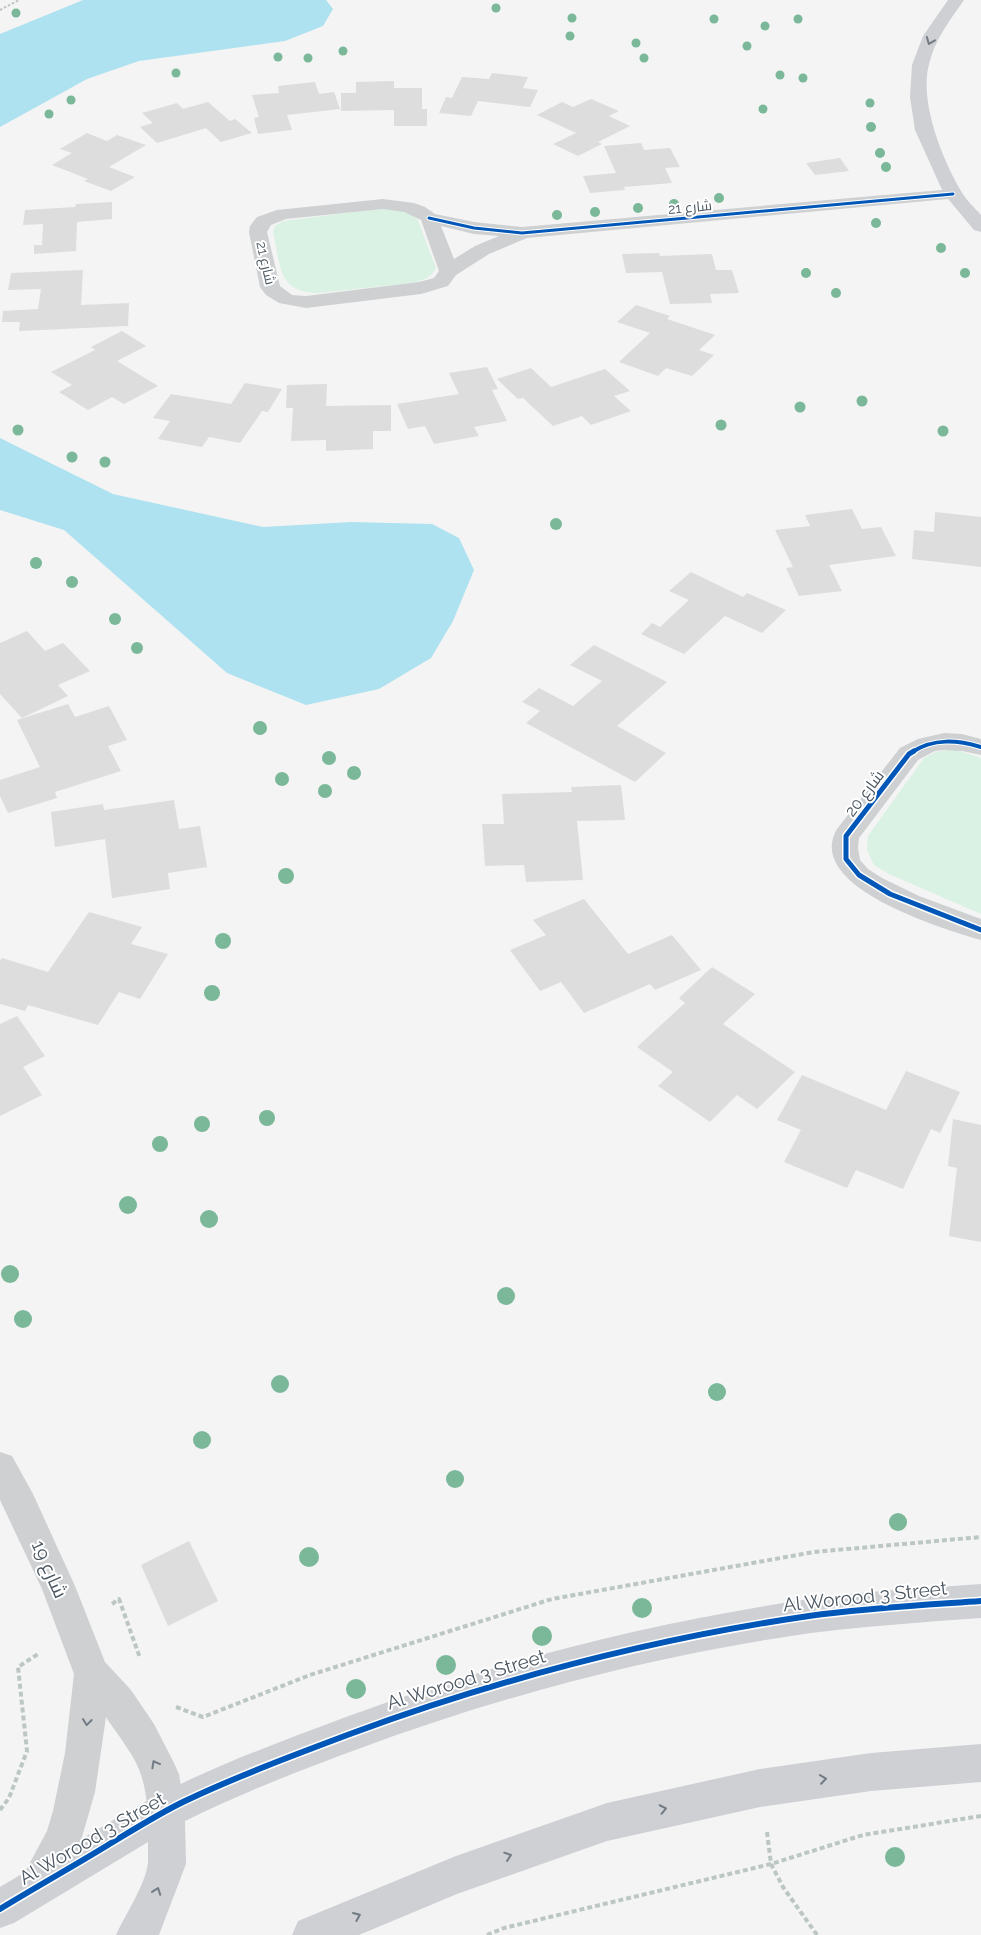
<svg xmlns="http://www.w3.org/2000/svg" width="981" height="1935" viewBox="0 0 981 1935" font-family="Raleway,Cairo,sans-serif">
<rect width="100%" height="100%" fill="#f4f4f4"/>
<g fill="#d9f2e3">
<path d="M387 208 400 210 417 218 436 268C430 279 422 281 410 283L319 293C277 293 281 266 273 232L275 226 283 221Z"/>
<polygon points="953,749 981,758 981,914 889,874 874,865 867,850 868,836 924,758 936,752"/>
</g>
<g fill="#aee2f0">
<polygon points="83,0 326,0 333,9 323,26 285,41 139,61 87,79 0,127 0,34"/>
<polygon points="0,438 113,494 263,527 351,522 432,524 459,538 474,570 453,621 431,658 379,689 306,705 227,673 64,530 0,510"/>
</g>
<g fill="#ddddde">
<polygon points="492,73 528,77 523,88 538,90 530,107 478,101 471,116 439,113 446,97 452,98 462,77 489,79"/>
<polygon points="394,81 394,88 422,88 422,109 427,109 427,126 394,126 394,110 341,111 341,93 356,93 356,82"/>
<polygon points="315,82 319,94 334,92 340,109 287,115 292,130 258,134 254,118 259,117 252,95 279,93 278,86"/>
<polygon points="591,99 619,111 609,116 630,126 598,142 602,144 578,156 553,144 576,133 537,115 562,102 573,107"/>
<polygon points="208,102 230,121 235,119 252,133 221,142 206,128 157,143 140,127 153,123 142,113 177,103 183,109"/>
<polygon points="87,133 107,141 117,135 146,145 109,167 135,177 111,191 84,181 88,179 52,165 72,153 60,149"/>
<polygon points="641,143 644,150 670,148 680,167 665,168 672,183 624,187 625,190 590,193 583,176 616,173 604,146"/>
<polygon points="840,158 849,171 815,175 806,163"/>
<polygon points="112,202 112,219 77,222 76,251 34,254 34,245 42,245 43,224 23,225 25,210 75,207 76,204"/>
<polygon points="659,253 660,256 712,254 716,270 732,270 739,293 710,294 712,303 670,304 662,272 626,273 622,254"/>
<polygon points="83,270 81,305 129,303 128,326 19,331 20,322 2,322 3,311 38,309 41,289 8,290 11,273"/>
<polygon points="636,305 670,316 667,319 715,335 699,350 714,355 692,376 666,368 658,376 619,362 650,333 617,322"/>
<polygon points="122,331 146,346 117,361 158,386 124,404 112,397 88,410 59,392 72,385 51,372 95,350 91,347"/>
<polygon points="487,367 498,389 492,390 507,421 474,427 479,436 434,444 425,426 408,429 397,404 459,394 449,373"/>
<polygon points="531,368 551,387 605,369 630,391 614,396 631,411 591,425 582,416 553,426 523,398 518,399 497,379"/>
<polygon points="245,383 282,389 268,412 262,411 240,443 209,437 202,447 158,439 170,421 153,418 171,394 231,404"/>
<polygon points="327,384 326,406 391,405 391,431 373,431 373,449 326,451 326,440 291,441 293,408 286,408 287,385"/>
<polygon points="852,509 862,529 881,527 896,556 829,565 842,591 799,596 786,568 793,567 775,530 810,526 805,515"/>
<polygon points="935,512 981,517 981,567 912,559 914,530 934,532"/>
<polygon points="691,572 743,597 747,593 786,610 762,633 725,616 684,654 641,634 652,623 660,627 689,600 669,591"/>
<polygon points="27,631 45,651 63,643 90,671 58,685 68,696 22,718 0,694 0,643"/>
<polygon points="594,645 667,682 617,726 666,753 635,782 526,723 540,711 522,702 539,688 573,706 602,681 570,665"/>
<polygon points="68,704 75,717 109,706 127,740 108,746 121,771 55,792 57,798 8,813 0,796 0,780 40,767 17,720"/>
<polygon points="621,785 625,820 577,821 583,880 526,882 524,865 485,866 482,824 504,824 502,794 572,792 571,787"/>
<polygon points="174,800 179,829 200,826 207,867 168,873 170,889 112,898 105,839 55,847 51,812 103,804 104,810"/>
<polygon points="584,899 628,954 672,935 701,970 655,990 650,984 584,1013 561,982 540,991 510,950 546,935 533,920"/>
<polygon points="89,912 142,927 131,944 168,954 140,999 119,992 98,1025 28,1005 25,1011 0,1004 0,961 2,958 48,972"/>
<polygon points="712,967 755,994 723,1024 795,1072 757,1109 737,1095 710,1122 658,1086 673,1072 637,1047 685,1003 679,998"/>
<polygon points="17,1016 45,1056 23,1067 42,1095 0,1116 0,1024"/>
<polygon points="906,1071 960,1092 940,1133 931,1129 903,1189 856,1170 847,1188 784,1162 801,1130 777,1120 802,1075 886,1110"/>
<polygon points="953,1119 981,1125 981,1242 949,1236 957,1168 948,1166"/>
<polygon points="189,1541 218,1601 168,1626 141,1565"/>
</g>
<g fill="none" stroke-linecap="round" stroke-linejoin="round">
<polyline stroke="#bcc7c4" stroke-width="2" stroke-dasharray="2.5 2" stroke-linecap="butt" points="0,10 19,0"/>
<g stroke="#bcc7c4" stroke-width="4" stroke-dasharray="5 3" stroke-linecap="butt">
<polyline points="112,1604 119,1599 140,1658"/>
<polyline points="176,1707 203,1717 310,1675 552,1599 814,1552 981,1537"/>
<polyline points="0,1810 9,1798 27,1751 18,1667 38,1654"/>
<polyline points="767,1832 771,1864 783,1887 817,1935"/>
<polyline points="487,1935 504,1928 771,1864 863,1835 981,1816"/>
</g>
<g fill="#ced0d2" fill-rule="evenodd">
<path d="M953 189 959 190 962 194 959 198 527 238 489 254 456 275 448 286 421 294 306 308 279 303 266 295 260 287 249 232 250 226 257 217 277 210 383 199 414 203 425 207 435 214 474 222 522 227ZM383 209 404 212 421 220 439 271 434 278 419 282 306 296 292 295 280 286 267 232 271 225 286 219ZM441 226 474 234 499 236 475 246 454 259Z"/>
<path d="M944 733 962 734 981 739V755L962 751 944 750 935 751 918 760 859 838 858 848 860 860 868 869 882 878 919 896 981 919V940C944 929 803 887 837 829L900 748 918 739Z"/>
<path d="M0 1452 12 1456 33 1494 75 1586 105 1662 131 1690 154 1724 173 1761 179 1774 185 1811 179 1824 166 1830 153 1824C146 1809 147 1794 142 1778 136 1756 118 1736 106 1717L95 1792 82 1837 70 1865 51 1899 37 1904 23 1899 18 1885 47 1831 53 1811 65 1753 74 1674 42 1589 0 1500Z"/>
</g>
<g fill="#ced0d4" fill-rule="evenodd">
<path d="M948 0H964C950 20 935 39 929 64 919 101 942 159 961 191 966 200 974 207 981 215V232L974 230 944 194 915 130 910 97 912 65 923 36Z"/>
<path d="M981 1584V1618C924 1622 868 1626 811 1633 656 1655 504 1695 358 1749 299 1771 241 1793 185 1821L186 1864 159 1935H116C125 1915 146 1884 148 1862 148 1856 148 1849 148 1842L14 1923 0 1928V1887C31 1868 63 1850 95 1831 120 1816 145 1801 172 1788 228 1761 287 1739 346 1717 496 1662 651 1622 810 1599 866 1591 924 1588 981 1584Z"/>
<polygon points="981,1744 981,1782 871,1791 760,1807 607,1841 457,1894 359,1935 292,1935 298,1921 456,1856 607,1803 760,1769 871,1753"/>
</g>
<g stroke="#fff" stroke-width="5">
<polyline id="cycleway-far3" points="429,218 474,228 522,233 953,194"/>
</g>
<g stroke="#fff" stroke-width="6">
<path id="cycleway-far2" d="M912 752C934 738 957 740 981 747"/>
</g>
<g stroke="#fff" stroke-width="8">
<polyline id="cycleway-far1" points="914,751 909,754 846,836 846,859 859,875 890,894 981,930"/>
</g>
<g stroke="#fff" stroke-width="9">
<path id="cycleway" d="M0 1909C36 1887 72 1867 108 1845 133 1830 158 1814 185 1801 238 1776 294 1755 350 1734 499 1679 652 1639 809 1616 866 1608 924 1605 981 1601"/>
</g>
<use href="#cycleway-far3" stroke="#0057b8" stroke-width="3"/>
<use href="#cycleway-far2" stroke="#0057b8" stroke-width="4"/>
<use href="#cycleway-far1" stroke="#0057b8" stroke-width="5"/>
<use href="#cycleway" stroke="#0057b8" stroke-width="6"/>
</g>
<g fill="#7ab899">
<circle cx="496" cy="8" r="4.5"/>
<circle cx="16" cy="13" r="4.5"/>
<circle cx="572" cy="18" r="4.5"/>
<circle cx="714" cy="19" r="4.5"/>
<circle cx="798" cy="19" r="4.5"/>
<circle cx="765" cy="26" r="4.5"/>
<circle cx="570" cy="36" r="4.5"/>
<circle cx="636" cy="43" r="4.5"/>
<circle cx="747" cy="46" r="4.5"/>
<circle cx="343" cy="51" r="4.5"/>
<circle cx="278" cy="57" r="4.5"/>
<circle cx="308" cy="58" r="4.5"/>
<circle cx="644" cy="58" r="4.5"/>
<circle cx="176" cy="73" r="4.5"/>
<circle cx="780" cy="75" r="4.5"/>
<circle cx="803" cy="78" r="4.5"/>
<circle cx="71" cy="100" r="4.5"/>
<circle cx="870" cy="103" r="4.5"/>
<circle cx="763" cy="109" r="4.5"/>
<circle cx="49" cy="114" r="4.5"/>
<circle cx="871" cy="127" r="5"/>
<circle cx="880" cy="153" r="5"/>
<circle cx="886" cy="167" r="5"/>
<circle cx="719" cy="198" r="5"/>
<circle cx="674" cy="204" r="5"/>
<circle cx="638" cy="208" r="5"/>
<circle cx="595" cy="212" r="5"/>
<circle cx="557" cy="215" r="5"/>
<circle cx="876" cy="223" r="5"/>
<circle cx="941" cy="248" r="5"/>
<circle cx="806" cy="273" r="5"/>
<circle cx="965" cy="273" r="5"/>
<circle cx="836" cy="293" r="5"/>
<circle cx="862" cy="401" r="5.5"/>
<circle cx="800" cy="407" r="5.5"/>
<circle cx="721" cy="425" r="5.5"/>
<circle cx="18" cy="430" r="5.5"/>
<circle cx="943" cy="431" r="5.5"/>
<circle cx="72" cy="457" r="5.5"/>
<circle cx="105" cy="462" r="5.5"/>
<circle cx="556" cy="524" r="6"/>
<circle cx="36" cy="563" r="6"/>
<circle cx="72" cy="582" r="6"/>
<circle cx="115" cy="619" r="6"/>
<circle cx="137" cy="648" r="6"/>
<circle cx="260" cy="728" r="7"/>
<circle cx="329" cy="758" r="7"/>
<circle cx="354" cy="773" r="7"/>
<circle cx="282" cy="779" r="7"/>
<circle cx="325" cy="791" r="7"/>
<circle cx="286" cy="876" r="8"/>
<circle cx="223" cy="941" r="8"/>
<circle cx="212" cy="993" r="8"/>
<circle cx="267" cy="1118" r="8"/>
<circle cx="202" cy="1124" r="8"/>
<circle cx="160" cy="1144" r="8"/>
<circle cx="128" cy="1205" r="9"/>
<circle cx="209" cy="1219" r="9"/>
<circle cx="10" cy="1274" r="9"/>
<circle cx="506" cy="1296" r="9"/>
<circle cx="23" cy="1319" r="9"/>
<circle cx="280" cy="1384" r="9"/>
<circle cx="717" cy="1392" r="9"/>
<circle cx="202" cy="1440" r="9"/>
<circle cx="455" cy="1479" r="9"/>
<circle cx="898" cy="1522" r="9"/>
<circle cx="309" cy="1557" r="10"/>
<circle cx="642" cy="1608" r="10"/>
<circle cx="542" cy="1636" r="10"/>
<circle cx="446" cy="1665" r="10"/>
<circle cx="356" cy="1689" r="10"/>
<circle cx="895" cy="1857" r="10"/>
</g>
<defs><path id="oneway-chevron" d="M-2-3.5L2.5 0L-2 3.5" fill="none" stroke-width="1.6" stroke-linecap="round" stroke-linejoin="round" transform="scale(1.25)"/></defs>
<g stroke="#727b84">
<use href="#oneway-chevron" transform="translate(930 41) rotate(112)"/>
<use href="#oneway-chevron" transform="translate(823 1779) rotate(-8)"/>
<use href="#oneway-chevron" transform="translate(663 1809) rotate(-12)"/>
<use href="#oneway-chevron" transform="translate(508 1856) rotate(-19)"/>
<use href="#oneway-chevron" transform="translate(157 1891) rotate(-70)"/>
<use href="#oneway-chevron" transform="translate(357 1916) rotate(-23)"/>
</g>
<g stroke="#727b83">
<use href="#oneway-chevron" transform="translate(87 1722) rotate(97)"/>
<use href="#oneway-chevron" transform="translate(155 1764) rotate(-119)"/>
</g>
<g text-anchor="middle" stroke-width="4" stroke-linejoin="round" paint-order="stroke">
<g font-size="14" fill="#4a5661" stroke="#fff">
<text transform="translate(690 207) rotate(-5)" y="5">شارع 21</text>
<text transform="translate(266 263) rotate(77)" y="5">شارع 21</text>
</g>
<g font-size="16" fill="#4a5661" stroke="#fff">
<text transform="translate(864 793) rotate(-53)" y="6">شارع 20</text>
</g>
<g font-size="19" fill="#4a5661" stroke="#fff">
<text transform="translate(50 1569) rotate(66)" y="7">شارع 19</text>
<text transform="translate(865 1596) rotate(-6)" y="7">Al Worood 3 Street</text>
<text transform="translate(466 1679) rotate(-17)" y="7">Al Worood 3 Street</text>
<text transform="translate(92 1838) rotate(-30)" y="7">Al Worood 3 Street</text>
</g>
</g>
</svg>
